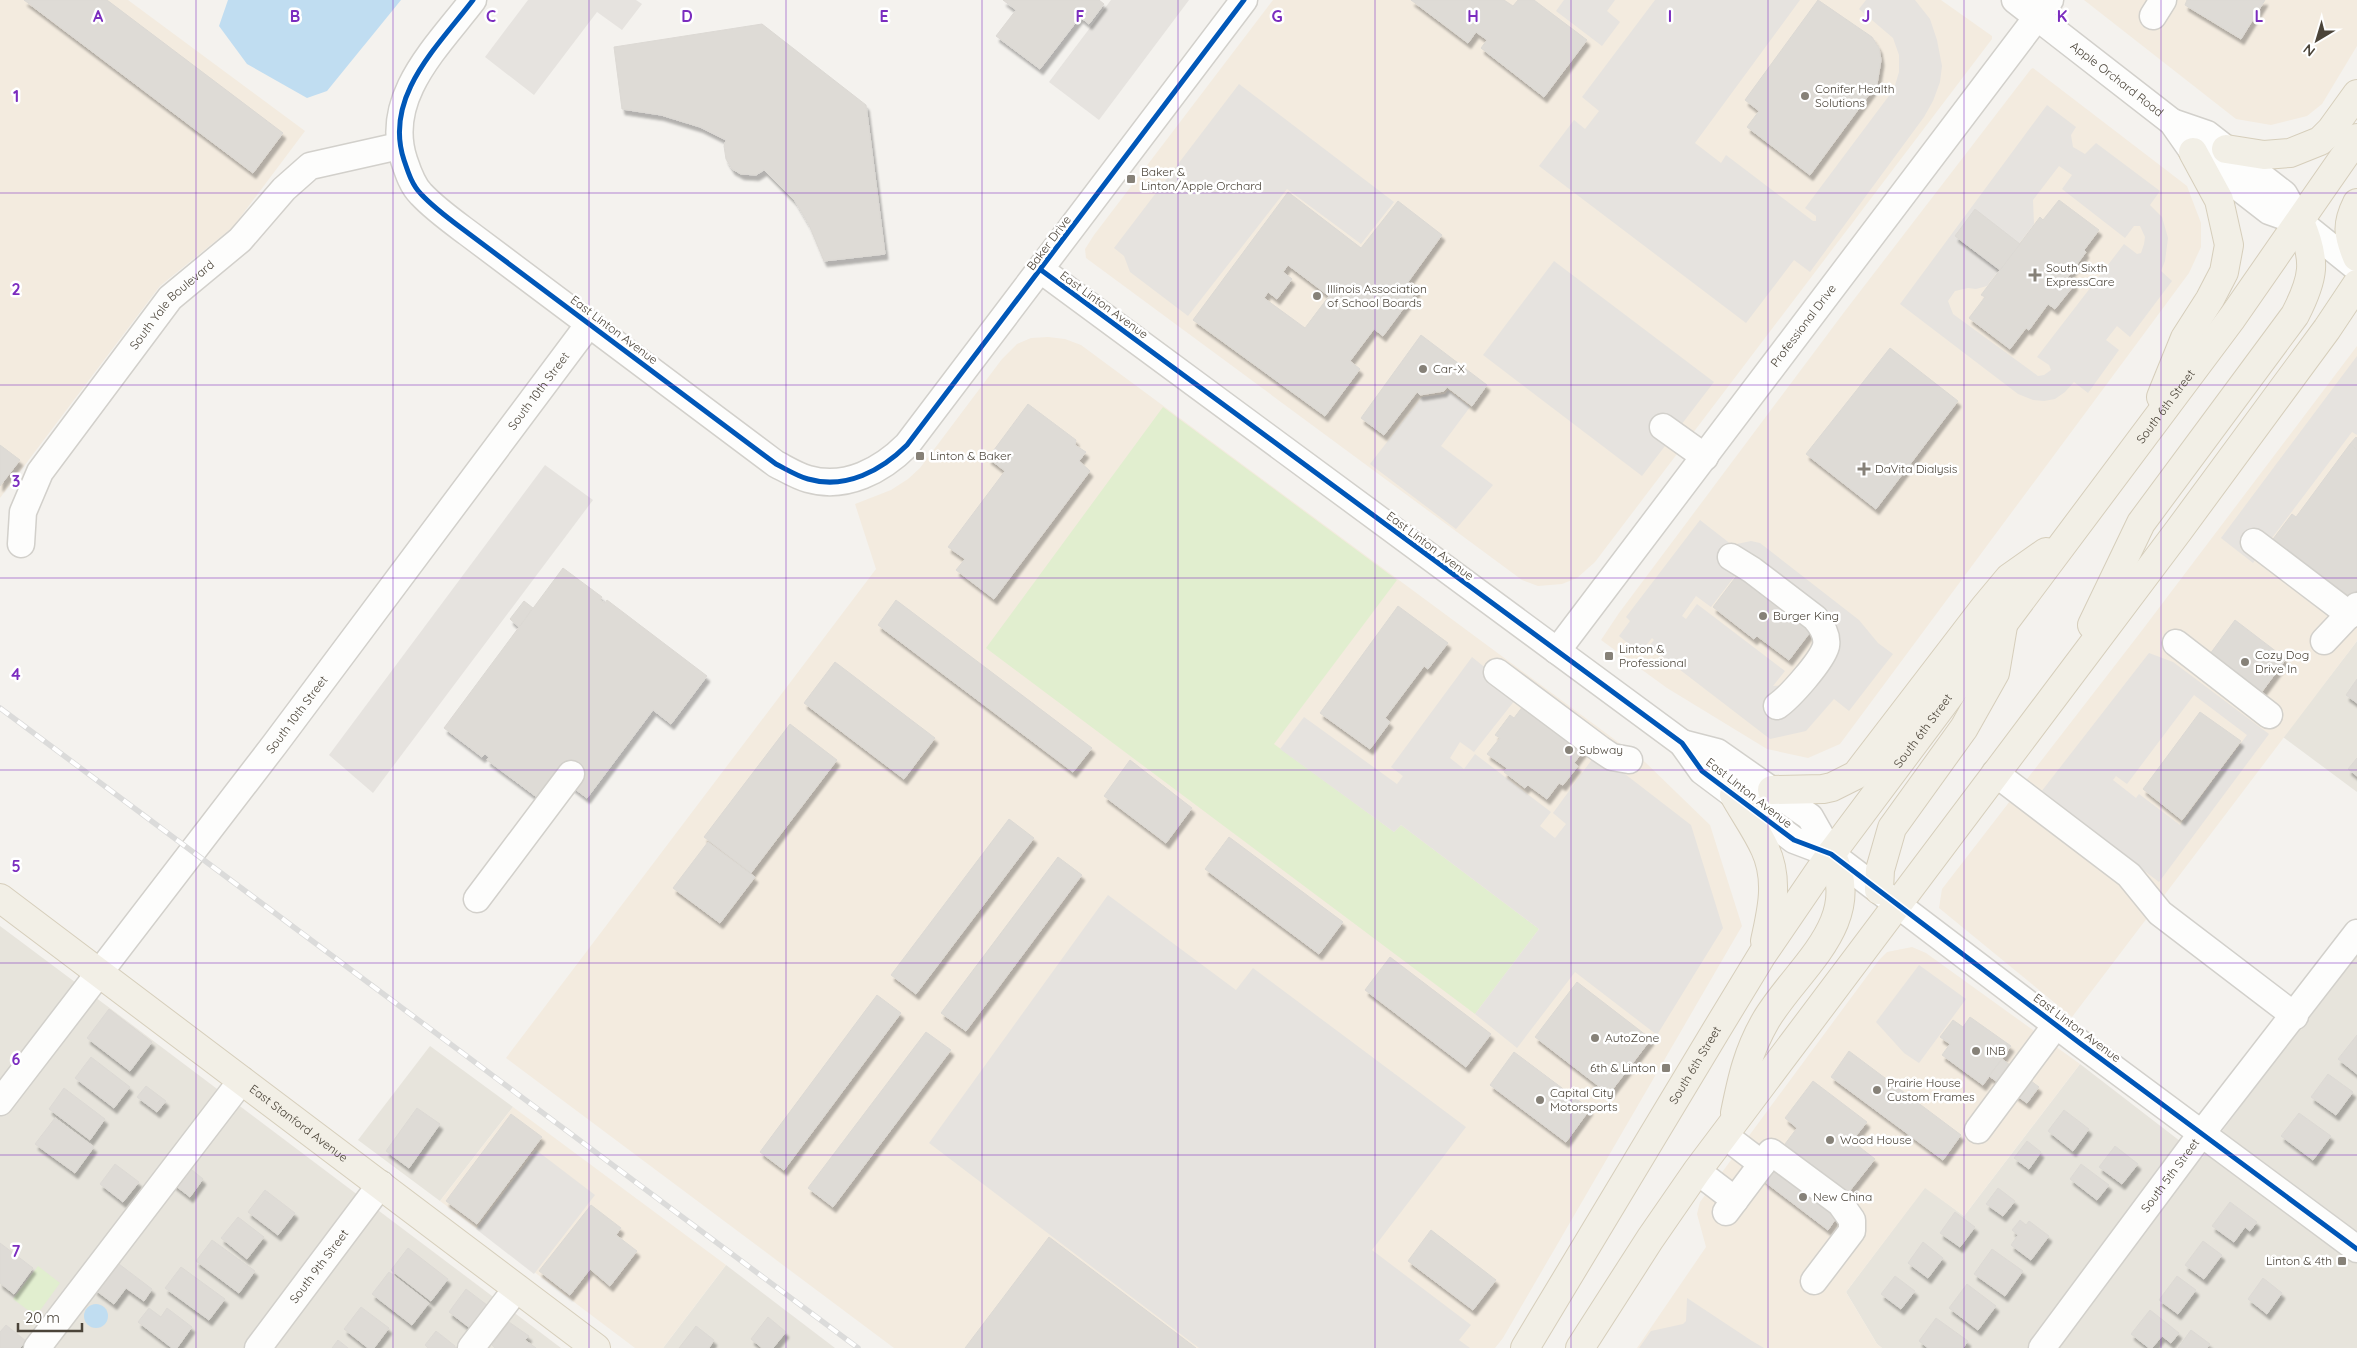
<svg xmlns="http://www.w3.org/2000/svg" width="2357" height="1348" viewBox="0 0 2357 1348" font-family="Quicksand,sans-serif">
<defs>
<filter id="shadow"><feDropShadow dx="3" dy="5.5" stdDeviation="1" flood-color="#0004"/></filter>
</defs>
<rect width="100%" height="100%" fill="#f4f2ee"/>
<g fill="#e7e4dc">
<polygon points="2357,641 2357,792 2283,737"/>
<polygon points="0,926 115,1012 561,1348 0,1348"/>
<polygon points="2357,951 2357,1348 1882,1348 1877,1344 1846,1292 1925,1187 1964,1216 2080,1064 2202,1158"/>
<polygon points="430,1046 513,1107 440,1201 358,1140"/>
<polygon points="726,1265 835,1348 663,1348"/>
</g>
<g fill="#f3ebdf">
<polygon points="0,0 128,0 305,131 233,227 160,286 0,498"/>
<polygon points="1273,0 1941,0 1992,36 1992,39 1595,562 1577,578 1562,584 1538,586 1522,580 1086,258 1085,249 1094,235"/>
<polygon points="2084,0 2357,0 2357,46 2322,104 2307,116 2271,125 2236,119"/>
<polygon points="2033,68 2187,186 2201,223 2201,247 2189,273 1840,744 1808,758 1767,749 1667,688 1601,640 1619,613 1845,311 2031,69"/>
<polygon points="1048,337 1065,339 1081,345 1150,396 1645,762 1710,825 1742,926 1503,1338 1495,1348 894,1348 506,1058 876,569 855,504 891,490 908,479 920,468 1002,359 1017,344 1031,338"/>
<polygon points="2357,346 2357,641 2072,1017 1939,908 1942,889 2140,633"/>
<polygon points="1912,947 1926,953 2080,1064 1964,1216 1925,1188 1846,1292 1877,1344 1882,1348 1637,1348 1706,1247 1697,1214 1700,1202 1879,960 1887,952"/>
<polygon points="513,1107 726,1265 663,1348 635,1348 440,1201"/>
</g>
<g fill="#e1eecf">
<polygon points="1163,407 1397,580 1274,744 1394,832 1401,825 1539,929 1475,1014 986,648"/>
<polygon points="38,1266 60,1283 36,1316 13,1299"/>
</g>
<g fill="#e6e3df" fill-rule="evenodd">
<polygon points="528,0 636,0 642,4 622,30 597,12 534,95 485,57"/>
<polygon points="1111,0 1189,0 1099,120 1049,82"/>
<polygon points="1564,0 1615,0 1607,11 1620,22 1602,46 1556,11"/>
<polygon points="1655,0 1800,0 1695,143 1721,163 1726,155 1813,221 1816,221 1816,216 1805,208 1894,89 1899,72 1899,55 1893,38 1859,9 1866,0 1915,0 1930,19 1937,40 1942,66 1940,82 1933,101 1924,117 1810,272 1794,260 1746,323 1539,166 1574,120 1585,129 1599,111 1582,97"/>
<polygon points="1239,84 1394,202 1361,244 1287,189 1188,316 1130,272 1124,256 1114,248"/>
<path d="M2047 105 2076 127 2071 135 2073 147 2085 154 2096 143 2160 191 2150 205 2162 217 2168 238 2165 261 2161 271 2172 281 2130 337 2117 326 2106 340 2119 350 2088 393 2074 382 2065 392 2055 399 2044 401 2033 400 2018 394 1900 304ZM2059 166 2072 175 2062 189 2125 238 2134 226H2140L2145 237 2144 244 2141 253 2137 254 2124 244 2037 357 2049 365 2051 370 2044 375 2038 376 1953 314 1948 301 1955 291 1968 288 1976 289 1987 286 2034 224 2033 200Z"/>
<polygon points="1554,261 1714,382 1642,476 1483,355"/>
<polygon points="2357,356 2357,435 2352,432 2253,563 2221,538"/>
<polygon points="1448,390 1470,407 1441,446 1493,485 1456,529 1370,464 1422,397 1445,394"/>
<polygon points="545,465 593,500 373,793 329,755"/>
<path d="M1700 520 1732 545 1751 541 1760 543 1859 620 1878 643 1893 654 1849 711 1834 699 1806 731 1770 739 1649 646 1654 640 1652 638 1640 653 1619 636 1630 621 1626 617ZM1741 568 1823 643 1787 685 1773 686 1785 671 1697 604 1686 619 1682 616 1696 596 1711 607Z"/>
<path d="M2149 653 2173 662 2269 734 2159 882 2041 792ZM2194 695 2247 735 2180 825 2139 794 2136 798 2113 780 2116 776 2127 784Z"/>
<polygon points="1472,657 1519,695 1474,752 1460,742 1450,758 1464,769 1475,754 1551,812 1540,826 1555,838 1566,824 1553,813 1593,758 1608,770 1612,764 1691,825 1723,928 1657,1035 1575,972 1517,1048 1475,1014 1539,929 1401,825 1394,832 1280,749 1304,717 1397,784 1403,776 1391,767"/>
<polygon points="1108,895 1236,990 1253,968 1466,1127 1372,1250 1471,1325 1459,1340 1470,1348 1199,1348 929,1143"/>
<polygon points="1919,965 1966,999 1919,1063 1904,1053 1876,1022"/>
<polygon points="536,1150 595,1195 534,1274 476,1229"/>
<polygon points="1687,1298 1752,1341 1764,1348 1639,1348 1651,1331 1683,1324 1686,1321"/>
</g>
<g fill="#c0ddf1">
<polygon points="228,0 401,0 327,91 307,98 247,64 219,26"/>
<circle cx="96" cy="1316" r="12"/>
</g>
<g fill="#dedbd6" stroke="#dcd9d4" fill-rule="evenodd" filter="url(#shadow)">
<polygon points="24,0 107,0 283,133 253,173"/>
<polygon points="1003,0 1099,0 1104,4 1089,24 1080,17 1040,69 996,36 1016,10"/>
<polygon points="1411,0 1504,0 1513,6 1518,0 1534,0 1587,40 1544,97 1481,48 1487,40 1476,32 1468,43"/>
<polygon points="1818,0 1872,37 1879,48 1881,60 1877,84 1810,175 1747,127 1759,111 1745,100"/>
<polygon points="2187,0 2265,0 2241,39 2185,5"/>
<polygon points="762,24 866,105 885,254 824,261 809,225 795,201 764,170 756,175 741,174 732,169 726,159 724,146 726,140 700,127 661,115 622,109 614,47"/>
<path d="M1288 192 1361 248 1398 201 1442 235 1408 282 1418 289 1383 336 1374 329 1350 361 1360 369 1325 416 1193 320ZM1288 265 1329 296 1305 328 1264 298 1268 292 1277 299 1292 279 1283 272Z"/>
<polygon points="2059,200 2099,230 2084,250 2086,252 2067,278 2075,284 2055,309 2048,304 2029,330 2026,328 2010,349 1969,318 1985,297 1981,295 2040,217 2043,220"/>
<polygon points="1975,209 2020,244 2000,270 1955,236"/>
<polygon points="1421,335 1487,385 1472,406 1447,387 1444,391 1420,395 1417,392 1384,435 1361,418"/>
<polygon points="1890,348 1958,401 1876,509 1806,454"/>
<polygon points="1028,404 1076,440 1075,445 1086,452 1079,461 1090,471 994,599 956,570 965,559 948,547 1005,471 988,458"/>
<polygon points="2356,437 2357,438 2357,450 2350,444"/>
<polygon points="2350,444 2357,450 2357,590 2348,602 2267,547 2292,514 2296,517"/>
<polygon points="0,445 20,460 0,486"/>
<polygon points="563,568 602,597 600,600 605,603 607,600 707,676 671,724 653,710 587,798 571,786 542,801 487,760 489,757 485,754 482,757 444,728"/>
<polygon points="1741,570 1811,631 1789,660 1757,636 1754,639 1713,607"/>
<polygon points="896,600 1092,748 1073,772 878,625"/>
<polygon points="524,601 533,608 519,627 510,619"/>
<polygon points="1398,606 1448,643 1428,669 1424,666 1385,718 1390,722 1370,749 1320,713"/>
<polygon points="2235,620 2286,659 2258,697 2207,658"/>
<polygon points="835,662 935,738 904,779 804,703"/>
<polygon points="2357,679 2357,703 2346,695"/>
<polygon points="1526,702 1586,747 1574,763 1578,766 1563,785 1559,783 1547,799 1528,785 1525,788 1504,772 1507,768 1487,754 1500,738 1495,735 1510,715 1514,718"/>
<polygon points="2200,712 2241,741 2182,820 2143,789"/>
<polygon points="790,724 837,760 751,873 704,837"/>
<polygon points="2357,758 2357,776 2348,769"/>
<polygon points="1130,760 1192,808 1166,843 1104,796"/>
<polygon points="1009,819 1034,838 916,994 891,975"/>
<polygon points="1229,837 1343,922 1319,954 1205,869"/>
<polygon points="708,842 755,877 720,923 673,888"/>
<polygon points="1058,857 1082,875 966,1031 941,1013"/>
<polygon points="1390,957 1491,1034 1466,1067 1365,990"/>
<polygon points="1577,982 1651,1039 1609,1094 1535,1037"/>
<polygon points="877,995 901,1013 784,1170 760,1152"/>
<polygon points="109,1009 152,1042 130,1071 87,1038"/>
<polygon points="1970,1017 2011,1046 1983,1085 1942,1055 1950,1044 1940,1037 1953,1020 1963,1027"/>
<polygon points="926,1032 951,1050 833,1207 808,1188"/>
<polygon points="2357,1035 2357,1074 2338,1059"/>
<polygon points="1849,1051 1961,1135 1943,1160 1831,1077"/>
<polygon points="1514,1052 1590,1109 1566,1142 1490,1085"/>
<polygon points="91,1057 130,1087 114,1108 75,1078"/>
<polygon points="2002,1059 2039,1087 2027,1103 1989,1076"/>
<polygon points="2328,1074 2353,1092 2336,1115 2311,1097"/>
<polygon points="1813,1081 1867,1122 1852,1141 1875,1159 1848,1193 1785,1144 1797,1128 1785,1118"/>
<polygon points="146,1086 166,1101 157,1112 137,1097"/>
<polygon points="64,1088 105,1119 90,1140 49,1109"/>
<polygon points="417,1108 440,1124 409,1168 386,1151"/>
<polygon points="2064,1110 2089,1129 2073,1151 2048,1131"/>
<polygon points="2299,1113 2331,1136 2313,1160 2281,1136"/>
<polygon points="511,1114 542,1137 477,1224 446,1201"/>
<polygon points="55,1118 94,1147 75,1173 35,1144"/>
<polygon points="2027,1141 2041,1152 2029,1169 2014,1158"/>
<polygon points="2115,1146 2138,1164 2122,1184 2099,1167"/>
<polygon points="115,1164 139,1182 123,1202 100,1184"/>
<polygon points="1779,1164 1841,1211 1828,1230 1765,1182 1766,1181 1759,1175"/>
<polygon points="2081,1164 2109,1185 2097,1200 2070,1179"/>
<polygon points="186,1165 203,1179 190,1197 172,1183"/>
<polygon points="1998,1188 2015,1201 2003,1216 1986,1204"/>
<polygon points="265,1190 295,1213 278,1235 248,1212"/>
<polygon points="2230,1202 2257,1222 2250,1231 2245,1227 2234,1242 2212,1226"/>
<polygon points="591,1205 621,1228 616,1235 637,1251 610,1286 590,1269 570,1295 539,1271"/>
<polygon points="1955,1212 1975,1227 1960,1247 1940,1233"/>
<polygon points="238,1217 264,1237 247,1259 221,1238"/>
<polygon points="2020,1220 2026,1225 2029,1221 2049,1236 2031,1260 2011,1245 2018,1235 2012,1230"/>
<polygon points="1431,1230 1496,1280 1473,1310 1408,1261"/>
<polygon points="1049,1237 1196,1348 965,1348"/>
<polygon points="212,1240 255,1271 239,1293 196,1261"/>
<polygon points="2203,1241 2222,1255 2204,1279 2185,1265"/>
<polygon points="1923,1242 1943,1258 1928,1278 1908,1263"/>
<polygon points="0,1243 33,1268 14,1294 0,1283"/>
<polygon points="408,1248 448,1279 431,1301 391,1270"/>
<polygon points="1992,1249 2023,1271 2005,1296 1974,1274"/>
<polygon points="115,1261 152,1289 144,1301 126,1288 114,1304 94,1289"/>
<polygon points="181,1267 225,1299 209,1320 165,1288"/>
<polygon points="389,1272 429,1303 412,1325 372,1294"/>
<polygon points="1895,1276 1915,1291 1901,1309 1881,1294"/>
<polygon points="2177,1276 2196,1290 2178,1314 2159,1300"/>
<polygon points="2263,1278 2282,1293 2267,1314 2248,1299"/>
<polygon points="1967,1284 1996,1306 1978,1330 1949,1308"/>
<polygon points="466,1289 487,1305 470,1328 449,1312"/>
<polygon points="361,1307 389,1328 374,1348 368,1348 344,1329"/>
<polygon points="149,1308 161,1317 167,1308 192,1327 177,1348 172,1348 138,1322"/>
<polygon points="2150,1310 2179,1333 2171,1343 2162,1336 2152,1348 2149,1348 2131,1334"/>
<polygon points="768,1317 786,1332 773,1348 762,1348 751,1339"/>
<polygon points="1936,1318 1968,1341 1963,1348 1928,1348 1919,1341"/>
<polygon points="509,1322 529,1336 525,1340 536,1348 495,1348 492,1345"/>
<polygon points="6,1325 26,1341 20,1348 0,1348 0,1332"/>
<polygon points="696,1326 714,1340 709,1348 679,1348"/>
<polygon points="2191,1330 2210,1344 2207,1348 2178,1348"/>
<polygon points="436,1331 455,1346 454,1348 428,1348 425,1345"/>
<polygon points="338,1340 348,1348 332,1348"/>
</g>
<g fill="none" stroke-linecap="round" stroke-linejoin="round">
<g stroke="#d2d0cb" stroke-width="29">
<g id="minor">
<path d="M473 0C438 46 383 97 404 160 408 172 412 185 421 194 435 209 452 221 468 233L776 464C786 469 797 476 808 479 846 490 882 470 907 445L1244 0"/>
<path id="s1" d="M2015 0 2172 122 2193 152 2269 211 2300 222"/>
<polyline points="2153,16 2163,0"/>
<polyline points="2172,122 2207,134 2284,194 2300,222 2357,268"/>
<polyline points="1041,270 1682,743 1702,771 1794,840 1831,854 2081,1044 2357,1249"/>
<polyline points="1663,427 1705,457"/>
<polyline points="2254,542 2350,615"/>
<path id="s2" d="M21 544 23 512 40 472 170 298 240 240 284 189 310 166 399 146"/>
<path d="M1731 557 1752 570 1815 618C1822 626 1828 635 1826 646 1822 661 1790 697 1777 706"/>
<polyline points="2324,641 2357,606"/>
<polyline points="2176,643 2269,715"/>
<path id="s3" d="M1557 651 2050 0"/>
<polyline points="1497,672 1600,749 1612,757 1629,760"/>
<polyline points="1682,743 1717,752 1810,817 1831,854"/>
<polyline points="1995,773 2129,875 2160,913 2295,1016"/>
<polyline points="477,899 571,774"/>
<path id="s4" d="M0 1102 275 744 589 324"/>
<polyline points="1978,1130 2056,1025"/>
<polyline points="1724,1135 1762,1164"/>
<polyline points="1697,1171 1735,1200"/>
<polyline points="1726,1212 1771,1152 1840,1203 1852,1220 1852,1231 1814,1281"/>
<polyline points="37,1348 242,1080"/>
<path id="s5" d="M258 1348 381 1184"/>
<polyline points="471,1348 517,1288"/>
<path id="s6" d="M2042 1348 2202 1133 2357 933"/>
</g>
</g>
<g stroke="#d6cebb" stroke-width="30">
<g id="major">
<polyline points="2226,149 2264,155 2290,153 2320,141 2331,130 2357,94"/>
<path d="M2357 203C2346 225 2348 235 2357 257"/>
<polyline points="2161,397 2185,338 2210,299 2224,272 2229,245 2219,200 2193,152"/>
<path d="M2092 625 2141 523 2295 315C2314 278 2317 261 2300 222"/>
<polyline points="1772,790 1823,789 1832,787 1856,775 1984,608 2009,578 2046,552"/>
<path d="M1734 795C1744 813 1757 831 1765 849 1779 879 1772 910 1765 941"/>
<polyline points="1879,890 1880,870 1892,828 1964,728 1995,673 2003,626"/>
<path id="s7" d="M0 898 596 1348"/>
<path d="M1735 1113C1742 1078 1748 1051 1766 1020 1797 968 1866 922 1831 854"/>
<path id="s8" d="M1525 1348 1717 1029 1762 955 1831 854 2232 318 2357 138"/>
<polyline points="1580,1348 1650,1239 1697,1171 2179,530 2327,329 2357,284"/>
</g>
</g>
<use href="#minor" stroke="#fdfdfc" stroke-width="26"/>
<use href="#major" stroke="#f2efe6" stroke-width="28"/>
<g stroke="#dbdbda" stroke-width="5.5">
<polyline id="rail" points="0,708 858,1348"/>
</g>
<use href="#rail" stroke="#fff" stroke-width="4" stroke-dasharray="11" stroke-linecap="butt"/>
<g stroke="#fff" stroke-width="8">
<g id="cycleway">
<path d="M473 0C438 46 383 97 404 160 408 172 412 185 421 194 435 209 452 221 468 233L776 464C786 469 797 476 808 479 846 490 882 470 907 445L1244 0"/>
<polyline points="1041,270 1682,743 1702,771 1794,840 1831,854 2081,1044 2357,1249"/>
</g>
</g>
<use href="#cycleway" stroke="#0057b8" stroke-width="5"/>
</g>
<path fill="none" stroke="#7b2cbf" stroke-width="1" stroke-opacity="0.55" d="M196 0V1348M393 0V1348M589 0V1348M786 0V1348M982 0V1348M1178 0V1348M1375 0V1348M1571 0V1348M1768 0V1348M1964 0V1348M2161 0V1348M0 193H2357M0 385H2357M0 578H2357M0 770H2357M0 963H2357M0 1155H2357"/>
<g fill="#868178" stroke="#fff" stroke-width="2">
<circle cx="1805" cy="96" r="5"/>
<rect x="1126" y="174" width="10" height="10" rx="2.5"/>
<path d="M2032.5 267.5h5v5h5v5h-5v5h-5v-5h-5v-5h5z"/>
<circle cx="1317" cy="296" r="5"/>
<circle cx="1423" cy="369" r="5"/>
<rect x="915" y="451" width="10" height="10" rx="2.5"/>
<path d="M1861.5 461.5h5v5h5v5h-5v5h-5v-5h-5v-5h5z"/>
<circle cx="1763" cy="616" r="5"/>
<rect x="1604" y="651" width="10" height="10" rx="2.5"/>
<circle cx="2245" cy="662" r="5"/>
<circle cx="1569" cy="750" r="5"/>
<circle cx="1595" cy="1038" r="5"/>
<circle cx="1976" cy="1051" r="5"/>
<rect x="1661" y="1063" width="10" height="10" rx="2.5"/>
<circle cx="1877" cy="1090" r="5"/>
<circle cx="1540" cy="1100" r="5"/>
<circle cx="1830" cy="1140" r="5"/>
<circle cx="1803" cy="1197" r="5"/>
<rect x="2337" y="1256" width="10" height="10" rx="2.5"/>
</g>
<g text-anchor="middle" stroke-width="5" stroke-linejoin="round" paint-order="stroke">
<g font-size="12" fill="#4b4439" stroke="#fff">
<text dy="4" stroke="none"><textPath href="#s1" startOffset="129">Apple Orchard Road</textPath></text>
<text transform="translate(1049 243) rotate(-53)" y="4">Baker Drive</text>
<text transform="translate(1104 305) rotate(36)" y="4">East Linton Avenue</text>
<text dy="4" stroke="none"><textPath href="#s2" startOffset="289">South Yale Boulevard</textPath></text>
<text dy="4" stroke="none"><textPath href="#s3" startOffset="408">Professional Drive</textPath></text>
<text transform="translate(614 330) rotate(37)" y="4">East Linton Avenue</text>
<text dy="4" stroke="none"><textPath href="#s4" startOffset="892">South 10th Street</textPath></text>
<text dy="4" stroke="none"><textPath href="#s8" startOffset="1140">South 6th Street</textPath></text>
<text transform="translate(1430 546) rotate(37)" y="4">East Linton Avenue</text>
<text dy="4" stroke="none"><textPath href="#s4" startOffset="488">South 10th Street</textPath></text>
<text dy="4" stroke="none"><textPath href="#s8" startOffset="735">South 6th Street</textPath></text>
<text transform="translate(1749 793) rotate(38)" y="4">East Linton Avenue</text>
<text transform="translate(2077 1028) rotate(37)" y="4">East Linton Avenue</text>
<text dy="4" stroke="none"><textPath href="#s8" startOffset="330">South 6th Street</textPath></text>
<text dy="4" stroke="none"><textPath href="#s7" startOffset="374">East Stanford Avenue</textPath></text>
<text dy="4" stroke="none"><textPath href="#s6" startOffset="215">South 5th Street</textPath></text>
<text dy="4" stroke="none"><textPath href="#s5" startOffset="102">South 9th Street</textPath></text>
</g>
<g font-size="12" fill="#4b4439" stroke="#fff" text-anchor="start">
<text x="1815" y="93">Conifer Health<tspan x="1815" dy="14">Solutions</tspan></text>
<text x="1141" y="176">Baker &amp;<tspan x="1141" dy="14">Linton/Apple Orchard</tspan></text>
<text x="2046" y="272">South Sixth<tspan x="2046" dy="14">ExpressCare</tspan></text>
<text x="1327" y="293">Illinois Association<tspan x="1327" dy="14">of School Boards</tspan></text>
<text x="1433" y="373">Car-X</text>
<text x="930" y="460">Linton &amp; Baker</text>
<text x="1875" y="473">DaVita Dialysis</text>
<text x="1773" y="620">Burger King</text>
<text x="1619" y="653">Linton &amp;<tspan x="1619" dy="14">Professional</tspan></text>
<text x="2255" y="659">Cozy Dog<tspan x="2255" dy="14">Drive In</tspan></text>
<text x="1579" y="754">Subway</text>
<text x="1605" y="1042">AutoZone</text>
<text x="1986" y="1055">INB</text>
<text x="1656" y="1072" text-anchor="end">6th &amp; Linton</text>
<text x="1887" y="1087">Prairie House<tspan x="1887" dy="14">Custom Frames</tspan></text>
<text x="1550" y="1097">Capital City<tspan x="1550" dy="14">Motorsports</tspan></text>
<text x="1840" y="1144">Wood House</text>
<text x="1813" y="1201">New China</text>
<text x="2332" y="1265" text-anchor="end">Linton &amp; 4th</text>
</g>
</g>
<g font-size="16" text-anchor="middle" font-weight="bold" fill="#7b2cbf" stroke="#fff" stroke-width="5" stroke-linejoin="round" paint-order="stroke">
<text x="98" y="22">A</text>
<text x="295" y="22">B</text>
<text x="491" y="22">C</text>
<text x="687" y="22">D</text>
<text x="884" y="22">E</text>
<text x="1080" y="22">F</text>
<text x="1277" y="22">G</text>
<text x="1473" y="22">H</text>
<text x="1670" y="22">I</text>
<text x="1866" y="22">J</text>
<text x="2062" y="22">K</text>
<text x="2259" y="22">L</text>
<text x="16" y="102">1</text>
<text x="16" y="295">2</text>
<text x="16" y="487">3</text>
<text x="16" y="680">4</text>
<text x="16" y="872">5</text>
<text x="16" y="1065">6</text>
<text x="16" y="1257">7</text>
</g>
<g transform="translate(2317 40) rotate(218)" stroke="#ffffff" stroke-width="4" paint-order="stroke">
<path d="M0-4L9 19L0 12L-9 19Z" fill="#4b4439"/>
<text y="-8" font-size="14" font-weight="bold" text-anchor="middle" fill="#4b4439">N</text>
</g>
<path d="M18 1323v8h64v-8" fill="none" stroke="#4b4439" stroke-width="2.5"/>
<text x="25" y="1323" font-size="15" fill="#4b4439" stroke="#ffffff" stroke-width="4" paint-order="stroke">20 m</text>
</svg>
